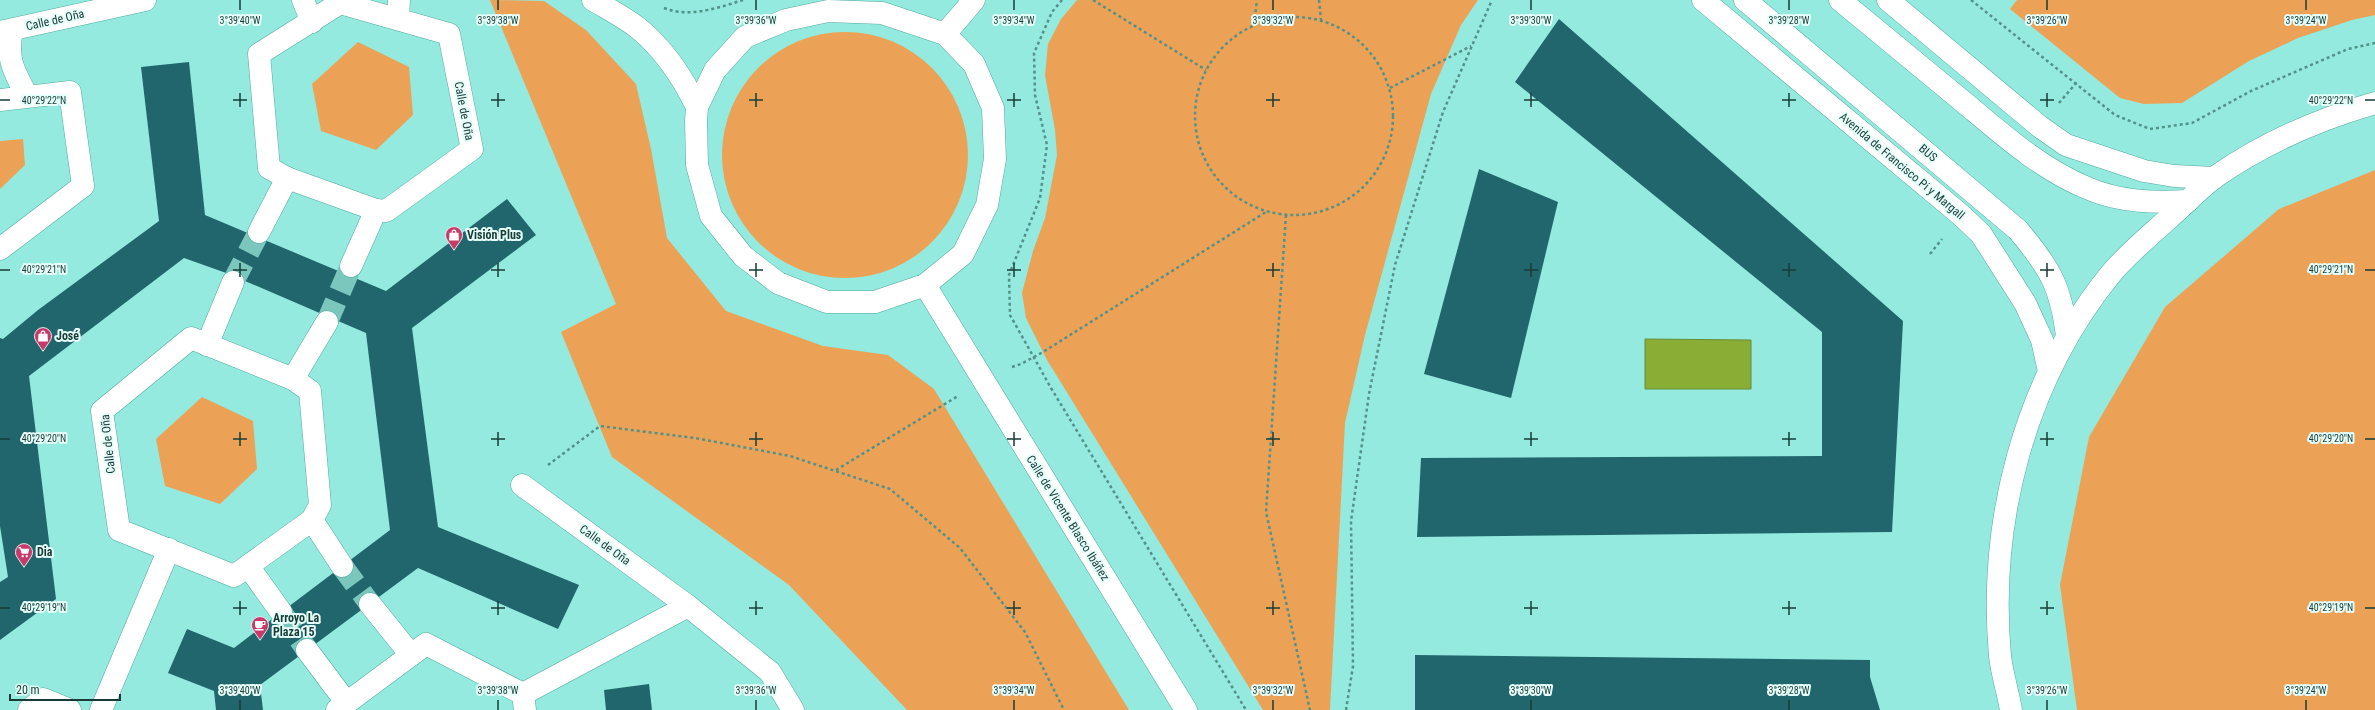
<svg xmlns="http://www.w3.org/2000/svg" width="2375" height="710" viewBox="0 0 2375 710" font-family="'Roboto Condensed',sans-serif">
<rect width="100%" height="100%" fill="#94eade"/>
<g fill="#eca256">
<polygon points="490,0 544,1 586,30 636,84 651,149 667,238 726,311 823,346 888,355 934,389 1129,710 907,710 789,585 612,457 561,332 616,304"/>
<polygon points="1077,0 1478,0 1461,25 1431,94 1365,335 1345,423 1330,710 1263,710 1047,360 1026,318 1022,293 1033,251 1045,218 1057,155 1055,130 1045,75 1048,44 1061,19"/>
<polygon points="2017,0 2375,0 2375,15 2352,20 2298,38 2249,61 2182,103 2144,104 2120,98 2010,9"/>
<circle cx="845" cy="155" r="123"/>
<polygon points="358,42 409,67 413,115 376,150 321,131 312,84"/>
<polygon points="23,139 25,165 0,189 0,141"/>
<polygon points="2375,170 2375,710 2077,710 2060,585 2089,437 2165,307 2279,209"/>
<polygon points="202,397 253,421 257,469 220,504 165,486 156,439"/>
</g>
<polygon fill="#8aae35" stroke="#688c36" points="1645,339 1751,340 1751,389 1645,389"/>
<g fill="#21666d">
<polygon points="1559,19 1903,321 1892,532 1417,537 1421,458 1822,456 1822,332 1515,82"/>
<polygon points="189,62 205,215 386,291 507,199 536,235 412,328 438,527 579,585 558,629 418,568 260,685 263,710 216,710 214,691 168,673 187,629 234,648 390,530 366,333 229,274 184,258 29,376 56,599 0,640 0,582 8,577 0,526 0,338 3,339 38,310 159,221 141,67"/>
<polygon points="1479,169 1558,202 1511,398 1424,374"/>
<polygon points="1415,655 1870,660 1870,677 1880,710 1415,710"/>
<polygon points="649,684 652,710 606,710 604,690"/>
</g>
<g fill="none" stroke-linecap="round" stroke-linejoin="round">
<g stroke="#7bc7bd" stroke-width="22" stroke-dasharray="22 11" stroke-linecap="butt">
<polyline points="233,282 259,232"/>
<polyline points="327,322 351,266"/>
<polyline points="342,566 370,604"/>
<polyline points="281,612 307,650"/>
</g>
<g stroke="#53a99e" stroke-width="23">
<g id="minor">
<polyline points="303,0 312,22"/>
<path d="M593 0C608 9 624 17 638 28 664 49 683 78 697 107"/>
<polyline points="1703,0 1961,215 1981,234 2025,303 2042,340 2049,371"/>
<path d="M1745 0 2018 230C2050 268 2061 287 2067 336"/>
<path d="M1840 0C1882 35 1924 69 1966 104 2003 135 2041 169 2087 188 2119 202 2154 203 2188 201"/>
<polyline points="1888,0 2039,126 2066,145 2144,171 2174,176 2214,178"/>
<polygon points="340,3 449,34 472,149 386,211 376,210 287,178 269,168 259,54"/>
<polygon points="828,11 882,13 945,34 974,64 993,108 995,159 987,205 963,254 925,285 875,302 827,302 778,283 743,256 711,216 697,165 696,121 697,107 715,70 745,37 786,20"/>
<polyline points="398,19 399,0"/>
<path d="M12 30C6 60 14 71 27 96"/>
<polyline points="0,32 145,0"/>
<polyline points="945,34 974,0"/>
<polyline points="0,100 70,92 83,186 0,249"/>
<polyline points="259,232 287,178"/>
<polyline points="351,266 376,210"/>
<polyline points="925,285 1186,710"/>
<polygon points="191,338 293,379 310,391 320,505 312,520 234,576 119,530 102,411"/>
<polyline points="207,345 233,282"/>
<polyline points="293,379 327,322"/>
<polyline points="522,485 688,606 770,672 793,710"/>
<polyline points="312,520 342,566"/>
<polyline points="248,566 281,612"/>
<polyline points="370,604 411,655"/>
<polyline points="307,650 346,702"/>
<polyline points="523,694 688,606"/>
<polyline points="29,710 43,699 70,710"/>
<polyline points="101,710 169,549"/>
<polyline points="337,710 426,644 523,694 525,710"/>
<path d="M2011 710C2008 692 2002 674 2000 656 1988 522 2024 382 2109 276 2126 255 2148 237 2168 219 2184 205 2199 189 2215 177 2264 143 2319 119 2375 103"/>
</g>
</g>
<g stroke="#549189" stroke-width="2.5" stroke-dasharray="3 3" stroke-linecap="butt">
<polyline points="1062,0 1052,12 1034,53 1035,95 1047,145 1040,198 1009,275 1010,315 1051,388 1246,710"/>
<polyline points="1093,0 1206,70"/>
<polyline points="1319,0 1321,20"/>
<polyline points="1971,0 2115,115 2150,129 2192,123 2251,91 2348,49 2375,43"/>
<path d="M664 8C689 18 718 8 743 0"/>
<circle cx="1294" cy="116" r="99"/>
<polyline points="1254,24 1257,0"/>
<polyline points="1390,88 1471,46"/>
<polyline points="2059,103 2077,82"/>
<polyline points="1286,215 1266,512 1310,710"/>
<polyline points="1930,254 1942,239"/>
<polyline points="1012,367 1021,364 1043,352 1266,212"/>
<polyline points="548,465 600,426 695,438 790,456 890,489 960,548 1025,632 1064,710"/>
<polyline points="836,470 958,396"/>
<polyline points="1346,710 1353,666 1351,521 1369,394 1395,265 1443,112 1492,0"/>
</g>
<use href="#minor" stroke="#fff" stroke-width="22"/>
</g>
<path fill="none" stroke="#173c37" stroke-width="1.5" d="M240 0V10M498 0V10M756 0V10M1014 0V10M1273 0V10M1531 0V10M1789 0V10M2047 0V10M2306 0V10M240 93V107M498 93V107M756 93V107M1014 93V107M1273 93V107M1531 93V107M1789 93V107M2047 93V107M0 100H10M233 100H247M491 100H505M749 100H763M1007 100H1021M1266 100H1280M1524 100H1538M1782 100H1796M2040 100H2054M2365 100H2375M240 263V277M498 263V277M756 263V277M1014 263V277M1273 263V277M1531 263V277M1789 263V277M2047 263V277M0 270H10M233 270H247M491 270H505M749 270H763M1007 270H1021M1266 270H1280M1524 270H1538M1782 270H1796M2040 270H2054M2365 270H2375M240 432V446M498 432V446M756 432V446M1014 432V446M1273 432V446M1531 432V446M1789 432V446M2047 432V446M0 439H10M233 439H247M491 439H505M749 439H763M1007 439H1021M1266 439H1280M1524 439H1538M1782 439H1796M2040 439H2054M2365 439H2375M240 601V615M498 601V615M756 601V615M1014 601V615M1273 601V615M1531 601V615M1789 601V615M2047 601V615M0 608H10M233 608H247M491 608H505M749 608H763M1007 608H1021M1266 608H1280M1524 608H1538M1782 608H1796M2040 608H2054M2365 608H2375M240 700V710M498 700V710M756 700V710M1014 700V710M1273 700V710M1531 700V710M1789 700V710M2047 700V710M2306 700V710"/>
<defs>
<g id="shop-pin" transform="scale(0.9)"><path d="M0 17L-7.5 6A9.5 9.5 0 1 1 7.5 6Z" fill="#c73a69" stroke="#e6fefa"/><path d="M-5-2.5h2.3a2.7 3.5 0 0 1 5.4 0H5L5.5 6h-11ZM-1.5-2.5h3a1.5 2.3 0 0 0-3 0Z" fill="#fff"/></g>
<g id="supermarket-pin" transform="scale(0.9)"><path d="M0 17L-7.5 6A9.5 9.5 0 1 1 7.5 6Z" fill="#c73a69" stroke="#e6fefa"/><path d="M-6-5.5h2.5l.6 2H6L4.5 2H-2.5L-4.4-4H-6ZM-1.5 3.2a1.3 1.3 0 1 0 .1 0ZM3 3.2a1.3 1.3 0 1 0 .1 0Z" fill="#fff"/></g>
<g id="cafe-pin" transform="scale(0.9)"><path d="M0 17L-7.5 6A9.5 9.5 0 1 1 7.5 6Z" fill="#c73a69" stroke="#e6fefa"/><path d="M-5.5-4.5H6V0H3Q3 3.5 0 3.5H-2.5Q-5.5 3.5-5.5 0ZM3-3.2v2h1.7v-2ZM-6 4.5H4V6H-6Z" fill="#fff"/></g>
</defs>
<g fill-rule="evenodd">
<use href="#shop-pin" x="454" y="235"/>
<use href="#shop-pin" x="43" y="336"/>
<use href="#supermarket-pin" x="24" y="552"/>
<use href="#cafe-pin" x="260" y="625"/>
</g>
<g text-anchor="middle" stroke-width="4" stroke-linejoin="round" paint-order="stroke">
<g font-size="12" fill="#173c37" stroke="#e6fefa">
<text transform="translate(55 20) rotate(-13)" y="4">Calle de Oña</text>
<text transform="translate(464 111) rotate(79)" y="4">Calle de Oña</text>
<text transform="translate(1928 153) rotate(40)" y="4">BUS</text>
<text transform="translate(1902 166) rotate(40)" y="4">Avenida de Francisco Pi y Margall</text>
<text transform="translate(108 444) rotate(-96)" y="4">Calle de Oña</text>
<text transform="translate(1068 518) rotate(58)" y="4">Calle de Vicente Blasco Ibáñez</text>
<text transform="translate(605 545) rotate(36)" y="4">Calle de Oña</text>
</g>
<g font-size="12" font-weight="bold" fill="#173c37" stroke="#e6fefa" text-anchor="start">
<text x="467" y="239">Visión Plus</text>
<text x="56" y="340">José</text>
<text x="37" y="556">Dia</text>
<text x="273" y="622">Arroyo La<tspan x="273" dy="14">Plaza 15</tspan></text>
</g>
</g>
<g font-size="10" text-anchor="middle" fill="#173c37" stroke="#e6fefa" stroke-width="4" stroke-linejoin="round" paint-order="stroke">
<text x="240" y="24">3°39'40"W</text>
<text x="498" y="24">3°39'38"W</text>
<text x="756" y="24">3°39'36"W</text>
<text x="1014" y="24">3°39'34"W</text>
<text x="1273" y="24">3°39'32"W</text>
<text x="1531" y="24">3°39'30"W</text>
<text x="1789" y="24">3°39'28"W</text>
<text x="2047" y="24">3°39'26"W</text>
<text x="2306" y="24">3°39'24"W</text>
<text x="44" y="104">40°29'22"N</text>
<text x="2331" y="104">40°29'22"N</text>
<text x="44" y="273">40°29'21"N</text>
<text x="2331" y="273">40°29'21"N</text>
<text x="44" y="442">40°29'20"N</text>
<text x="2331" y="442">40°29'20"N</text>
<text x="44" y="611">40°29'19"N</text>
<text x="2331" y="611">40°29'19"N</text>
<text x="240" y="694">3°39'40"W</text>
<text x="498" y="694">3°39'38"W</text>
<text x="756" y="694">3°39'36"W</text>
<text x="1014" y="694">3°39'34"W</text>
<text x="1273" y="694">3°39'32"W</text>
<text x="1531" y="694">3°39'30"W</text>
<text x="1789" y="694">3°39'28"W</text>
<text x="2047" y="694">3°39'26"W</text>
<text x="2306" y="694">3°39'24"W</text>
</g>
<path d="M10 694v6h110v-6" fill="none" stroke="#173c37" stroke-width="2"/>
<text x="16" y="694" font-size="12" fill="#173c37" stroke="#e6fefa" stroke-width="3" paint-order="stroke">20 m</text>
</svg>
